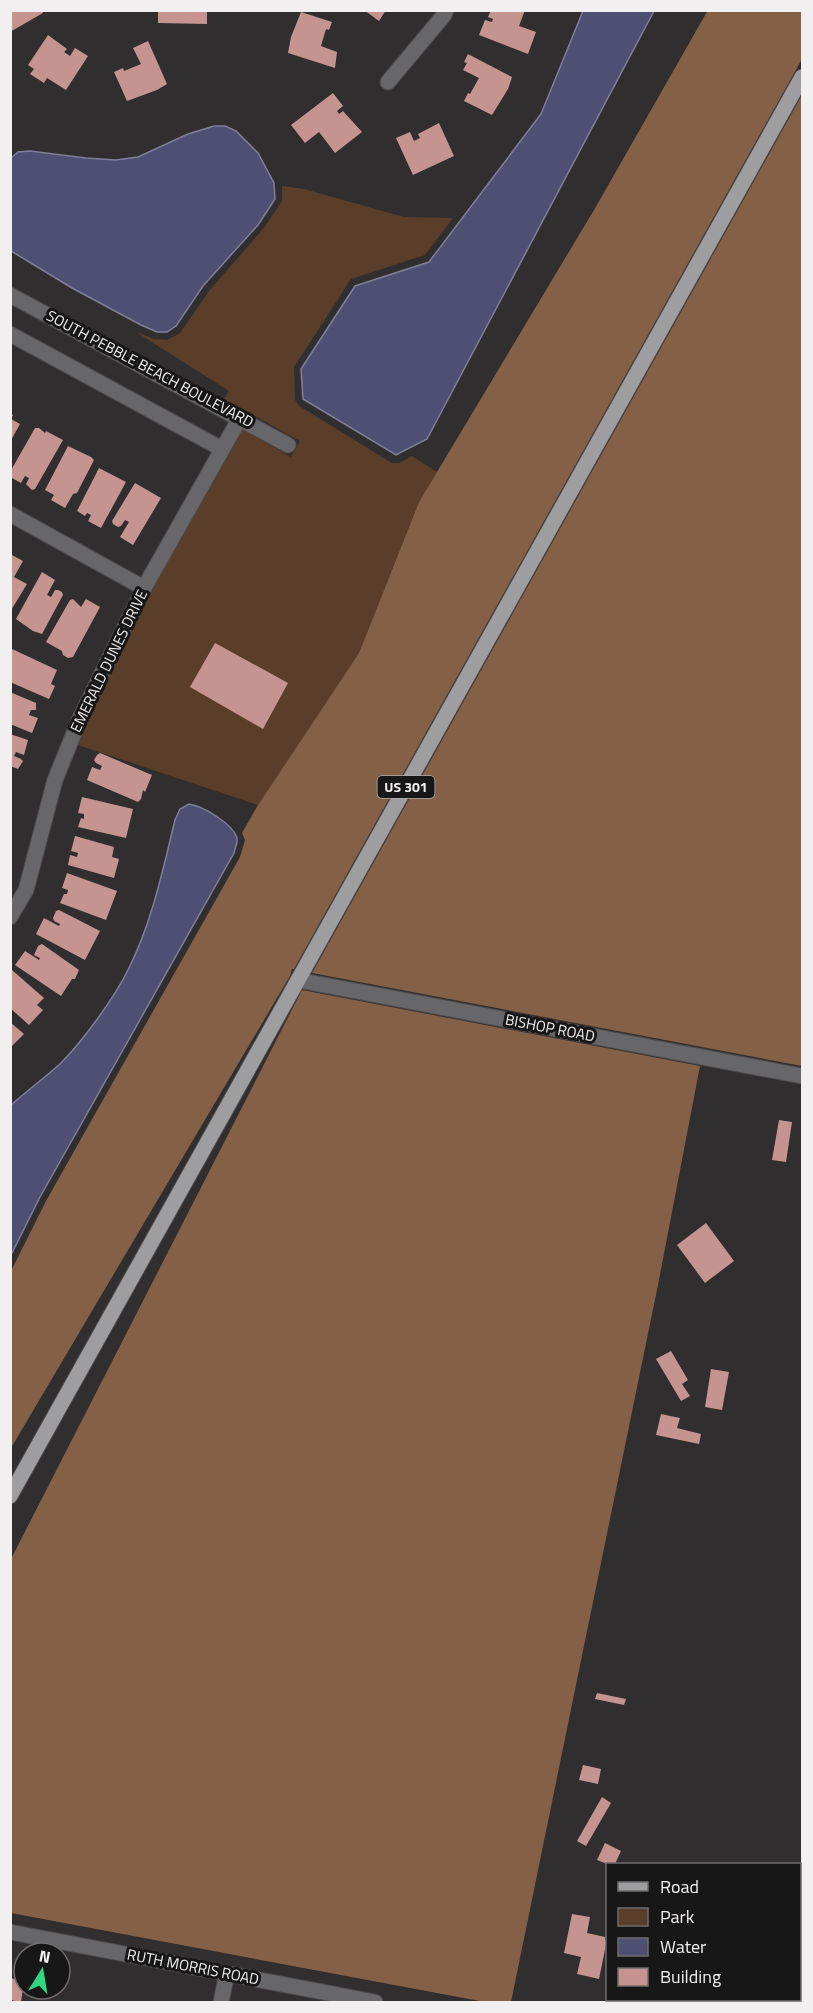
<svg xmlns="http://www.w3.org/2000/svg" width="813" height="2013" viewBox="0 0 813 2013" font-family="'Titillium Web',sans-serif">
<rect width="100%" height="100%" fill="#312e30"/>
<path fill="#5a3e29" d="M282 186 304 189 404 217 453 218 425 255 351 279 294 367 295 400 299 406 392 463H399L412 456 437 472 419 502 359 653 258 805 78 745C122 635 185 533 243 430L291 457 300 441 224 399 229 391 136 332 154 339 167 340 180 333 209 291 263 229 282 201Z"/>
<g fill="#846046">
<polygon points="708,10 802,11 802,59 294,969 292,969 290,976 11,1448 11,1271 46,1201 240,857 245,840 242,833 258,805 359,653 419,502 594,210"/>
<polygon points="802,95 802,1066 312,973"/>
<polygon points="302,990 700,1066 658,1285 511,2002 485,2002 11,1913 11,1559"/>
</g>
<g fill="#4f4f74" stroke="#807f99" stroke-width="1.5">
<polygon points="583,11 654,11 427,439 396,455 303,399 301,369 355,286 429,262 541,114"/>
<polygon points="214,126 225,126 236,131 258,153 274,183 275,199 258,225 203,286 176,326 167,332 157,332 141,325 72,288 11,251 11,158 18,152 30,151 86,158 116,160 138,157 188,134"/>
<path d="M189 804C203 806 233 824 237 838 238 843 235 848 234 853L40 1197 11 1255V1105C27 1091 44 1078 60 1064 83 1041 115 997 129 968 152 922 163 869 175 820L180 809Z"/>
</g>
<g fill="#c59490">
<polygon points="10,10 42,10 43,13 10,32"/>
<polygon points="158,10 207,10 207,24 158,23"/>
<polygon points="364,10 386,10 379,21"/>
<polygon points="491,10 525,10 519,26 536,32 528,54 479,35 485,20 492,22 493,19 488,17"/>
<polygon points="301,12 332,22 329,30 326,29 321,46 337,52 335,68 288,53 291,37"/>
<polygon points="48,35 67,49 64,52 70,56 75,48 88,56 66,90 47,78 44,83 30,74 34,69 28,65"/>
<polygon points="148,41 167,84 157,90 127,101 114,72 123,68 124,71 141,64 133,48"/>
<polygon points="468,54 512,77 508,89 492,115 464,101 468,93 470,94 479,78 463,70 467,63 464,62"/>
<polygon points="333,93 343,106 337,111 339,114 343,111 362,132 335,153 319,132 305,143 291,125"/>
<polygon points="439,123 454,156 413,175 396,138 410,132 414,141 420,138 418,134"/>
<polygon points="10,413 13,415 11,419 20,424 10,442"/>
<polygon points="35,428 39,428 45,433 46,431 63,440 35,489 32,490 26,484 29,478 25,476 21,483 10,477 10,472"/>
<polygon points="68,446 91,457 94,460 77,493 73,494 65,508 51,500 54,495 45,490"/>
<polygon points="99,468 126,482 101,528 88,521 91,515 87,513 85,516 77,511"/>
<polygon points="135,483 161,498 133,545 120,537 129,522 125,520 121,526 118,527 113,524 112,521"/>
<polygon points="10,554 23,561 14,577 27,584 10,612"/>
<polygon points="42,572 55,580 47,595 51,597 55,590 58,590 62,592 63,595 42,634 33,631 16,619"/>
<polygon points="73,599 81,607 86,599 100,607 73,657 68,658 63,655 62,651 46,642 70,600"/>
<polygon points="215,643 288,683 263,729 190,687"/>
<polygon points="10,648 57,670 51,684 55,686 49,699 10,682"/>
<polygon points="10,692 36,703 36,710 31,710 29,715 38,718 32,733 10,724"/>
<polygon points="10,734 28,740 24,755 16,752 14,756 21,759 23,761 18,769 10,766"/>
<polygon points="100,753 152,775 145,792 143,790 141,799 138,802 87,780 92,767 100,770 102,766 96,763 94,760 97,755"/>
<polygon points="82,797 133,809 126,838 78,827 81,818 84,819 84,814 78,813"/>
<polygon points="75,836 114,847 112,857 119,859 114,878 68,865 70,855 77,857 78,853 71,851"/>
<polygon points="67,873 117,891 106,920 60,903 64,894 67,894 68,890 62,888"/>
<polygon points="59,910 100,931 85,960 36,934 44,918 59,926 60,924 54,921 53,918 56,911"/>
<polygon points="42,944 79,970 75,979 72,979 61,996 15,965 25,951 39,960 40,958 34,955 38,946"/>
<polygon points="12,970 44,998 37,1005 43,1010 29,1025 10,1008 10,972"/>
<polygon points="10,1022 24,1034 10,1048"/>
<polygon points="779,1120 792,1122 786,1162 772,1160"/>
<polygon points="706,1223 734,1261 705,1283 677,1245"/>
<polygon points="671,1351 688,1380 682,1384 690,1396 681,1401 656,1359"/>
<polygon points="711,1369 729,1372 722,1410 705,1407"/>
<polygon points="661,1414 680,1418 677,1428 701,1434 699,1444 656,1435"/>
<polygon points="597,1693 626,1699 624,1705 595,1699"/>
<polygon points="583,1765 601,1769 598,1784 579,1780"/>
<polygon points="602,1797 611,1803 586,1846 577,1841"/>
<polygon points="605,1843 621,1851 615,1864 607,1864 597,1860"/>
<polygon points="572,1914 590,1917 587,1933 605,1937 605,1940 607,1940 599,1979 577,1974 581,1957 564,1953"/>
<polygon points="10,1978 24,1981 21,2002 10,2000"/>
</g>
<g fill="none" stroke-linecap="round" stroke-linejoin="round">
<g stroke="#4c494b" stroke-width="17">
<g id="minor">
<polyline points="388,82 444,15 446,10"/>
<polyline points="10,295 288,445"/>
<polyline points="10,334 222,449"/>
<polyline points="10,514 144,588"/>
<polyline points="10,917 26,890 55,780 81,716 144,588 240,418"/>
<polyline points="298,980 802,1076"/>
<polyline points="10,1932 375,2002"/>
<polyline points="221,2002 227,1973"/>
</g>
</g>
<g stroke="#4c494b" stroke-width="17">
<polyline id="major" points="10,1496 802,77"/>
</g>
<use href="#minor" stroke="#676668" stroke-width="15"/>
<use href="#major" stroke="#9e9d9f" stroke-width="15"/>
</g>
<g text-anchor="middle" stroke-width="6" stroke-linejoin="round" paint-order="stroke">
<rect fill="#181717" stroke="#b0aeae" stroke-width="1.5" x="377.5" y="776" width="57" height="22" rx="4.5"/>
<g font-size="14" font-weight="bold" fill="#f1efef">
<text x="406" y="792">US 301</text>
</g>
<g font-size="15" fill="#f1efef" stroke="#181717">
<text transform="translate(150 369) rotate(28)" y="5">SOUTH PEBBLE BEACH BOULEVARD</text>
<text transform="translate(109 661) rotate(-64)" y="5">EMERALD DUNES DRIVE</text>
<text transform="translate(550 1028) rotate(11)" y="5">BISHOP ROAD</text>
<text transform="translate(193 1967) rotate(11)" y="5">RUTH MORRIS ROAD</text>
</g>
</g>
<rect width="813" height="2013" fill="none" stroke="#f1efef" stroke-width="24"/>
<rect x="606" y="1863" width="195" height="138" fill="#181717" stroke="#6f6d6d" stroke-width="1.5"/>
<rect x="618" y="1882" width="30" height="9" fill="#9e9d9f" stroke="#6f6d6d" stroke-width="1.5"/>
<text x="660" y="1893" font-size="18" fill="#f1efef">Road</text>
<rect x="618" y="1908" width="30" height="18" fill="#5a3e29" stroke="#6f6d6d" stroke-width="1.5"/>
<text x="660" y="1923" font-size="18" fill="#f1efef">Park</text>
<rect x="618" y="1938" width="30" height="18" fill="#4f4f74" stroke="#6f6d6d" stroke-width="1.5"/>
<text x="660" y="1953" font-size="18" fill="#f1efef">Water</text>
<rect x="618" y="1968" width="30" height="18" fill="#c59490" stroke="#6f6d6d" stroke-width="1.5"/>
<text x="660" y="1983" font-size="18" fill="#f1efef">Building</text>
<g transform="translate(42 1971) rotate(11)"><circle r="28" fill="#181717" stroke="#6f6d6d" stroke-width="1.5"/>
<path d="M0-4.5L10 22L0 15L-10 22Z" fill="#31d882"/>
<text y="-9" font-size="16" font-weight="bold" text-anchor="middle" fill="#f1efef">N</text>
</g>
</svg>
